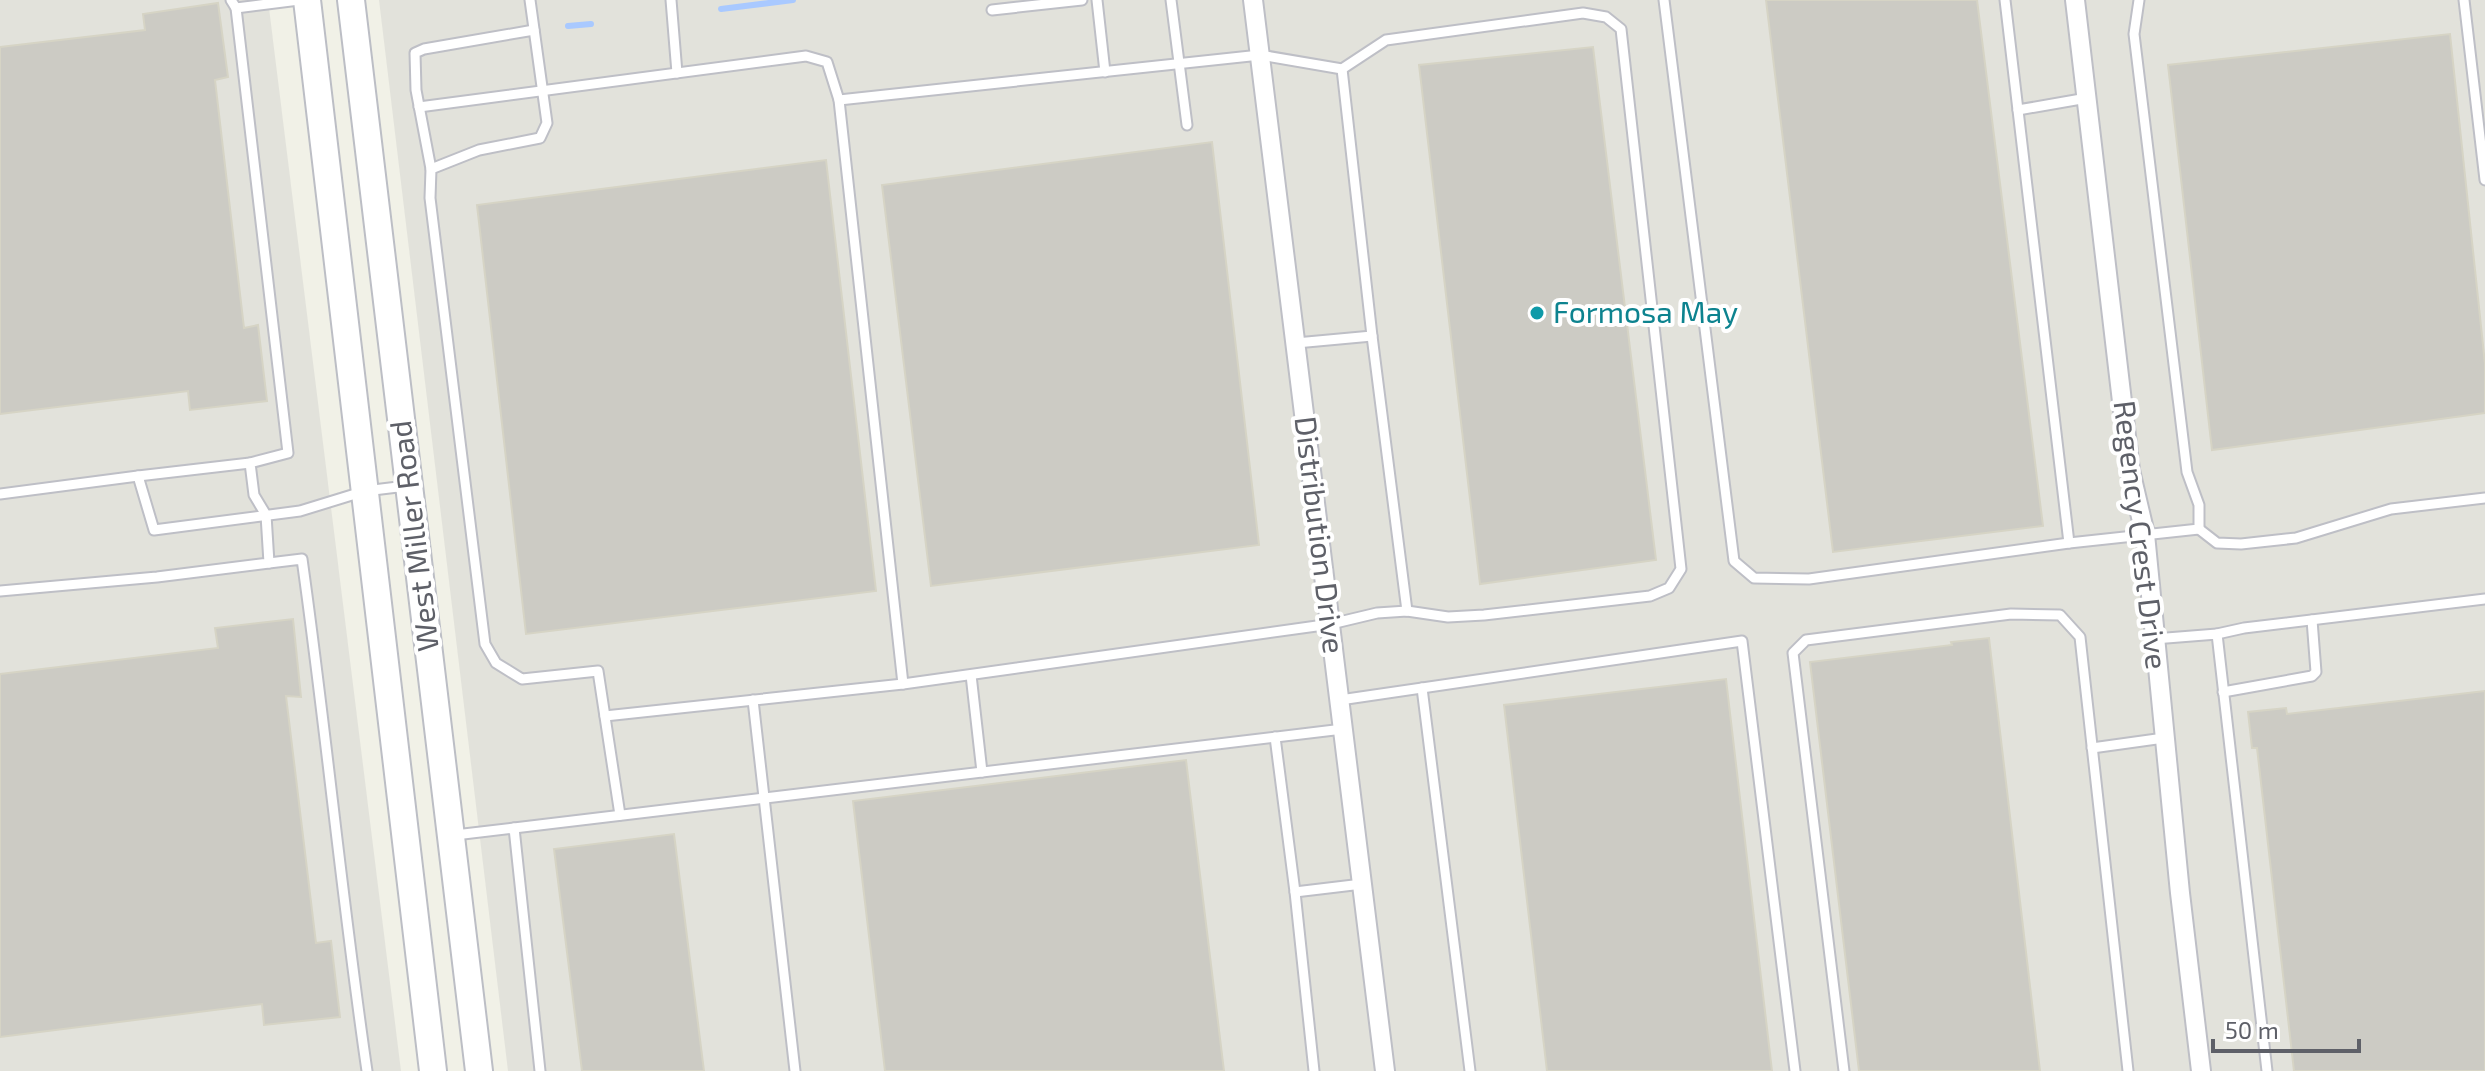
<svg xmlns="http://www.w3.org/2000/svg" width="2485" height="1071" viewBox="0 0 2485 1071" font-family="'Exo 2',sans-serif">
<rect width="100%" height="100%" fill="#f1f1e7"/>
<g fill="#e2e2db">
<polygon points="0,0 268,0 401,1071 0,1071"/>
<polygon points="379,0 2485,0 2485,1071 508,1071"/>
</g>
<g fill="none" stroke-linecap="round" stroke-linejoin="round">
<g stroke="#a9c9ff" stroke-width="6">
<polyline points="721,9 793,0"/>
<polyline points="568,26 591,24"/>
</g>
</g>
<g fill="#cccbc4" stroke="#d6d4c5" stroke-width="2">
<polygon points="1766,0 1977,0 2043,526 1833,552"/>
<polygon points="218,3 228,77 215,80 244,328 258,325 267,401 190,410 188,391 0,414 0,47 145,30 143,14"/>
<polygon points="2450,34 2485,364 2485,413 2212,450 2168,65"/>
<polygon points="1593,47 1656,560 1480,584 1419,65"/>
<polygon points="1212,142 1259,545 931,586 882,185"/>
<polygon points="826,160 876,591 526,634 477,205"/>
<polygon points="293,619 301,697 286,696 316,943 331,941 340,1017 264,1025 262,1004 0,1037 0,674 218,648 215,628"/>
<polygon points="1989,638 2040,1071 1859,1071 1810,662 1952,645 1951,642"/>
<polygon points="1726,679 1772,1071 1547,1071 1504,705"/>
<polygon points="2485,691 2485,1071 2294,1071 2257,748 2252,748 2248,712 2286,708 2287,714"/>
<polygon points="1186,760 1224,1071 885,1071 853,801"/>
<polygon points="674,834 704,1071 582,1071 554,849"/>
</g>
<g fill="none" stroke-linecap="round" stroke-linejoin="round">
<g stroke="#bebfc6" stroke-width="13">
<g id="service">
<polyline points="231,0 236,8 299,0"/>
<polyline points="530,0 547,123 540,138 479,150 431,169 430,198 485,644 496,663 522,679 598,671 620,815"/>
<polyline points="671,0 677,73"/>
<polyline points="1097,0 1105,72"/>
<polyline points="1171,0 1187,125"/>
<polyline points="1664,0 1734,561 1754,578 1809,579 2069,543 2199,529 2199,505 2187,472 2134,34 2139,0"/>
<polyline points="2005,0 2069,543"/>
<polyline points="2464,0 2485,180"/>
<polyline points="992,10 1082,0"/>
<polyline points="1342,69 1372,336 1407,611"/>
<polyline points="839,100 1260,55 1342,69 1386,40 1583,13 1606,17 1621,29 1681,569 1669,588 1650,596 1484,615 1448,617 1407,611 1377,613 1331,624 903,684"/>
<polyline points="419,107 806,56 827,62 839,100 903,684 605,716"/>
<polyline points="2018,110 2087,98"/>
<polyline points="431,169 416,90 415,53 424,49 534,30"/>
<polyline points="1296,343 1372,336"/>
<polyline points="138,476 250,463"/>
<polyline points="0,494 138,476 154,530 300,511 365,491 406,486"/>
<polyline points="2199,529 2217,543 2241,544 2296,538 2391,509 2485,498"/>
<path d="M269 563 302 559C326 729 342 901 367 1071"/>
<polyline points="0,591 157,577 269,563 266,515 254,495 250,463 288,453 236,8"/>
<polyline points="2217,634 2244,628 2485,599"/>
<polyline points="2154,639 2217,634 2267,1071"/>
<polyline points="971,675 982,772"/>
<polyline points="1422,688 1470,1071"/>
<polyline points="2223,692 2312,676 2316,672 2312,620"/>
<polyline points="753,700 795,1071"/>
<polyline points="1340,700 1742,641 1795,1071"/>
<polyline points="1275,737 1295,892"/>
<polyline points="2092,748 2164,738"/>
<polyline points="514,828 1343,729"/>
<polyline points="455,835 514,828 540,1071"/>
<polyline points="1314,1071 1295,892 1362,884"/>
<polyline points="1844,1071 1793,653 1806,640 2011,614 2060,615 2080,637 2128,1071"/>
</g>
</g>
<g stroke="#bebfc6" stroke-width="22">
<g id="minor">
<polyline points="1253,0 1385,1071"/>
<polyline points="2075,0 2130,470 2145,534 2180,893 2201,1071"/>
</g>
</g>
<g stroke="#bcbec5" stroke-width="30">
<g id="secondary">
<polyline points="307,0 433,1071"/>
<polyline points="351,0 479,1071"/>
</g>
</g>
<use href="#service" stroke="#fff" stroke-width="9"/>
<use href="#minor" stroke="#fff" stroke-width="18"/>
<use href="#secondary" stroke="#fff" stroke-width="26"/>
</g>
<circle fill="#0f9aa8" stroke="#fff" stroke-width="3" cx="1537" cy="313" r="8"/>
<g text-anchor="middle" stroke-width="8" stroke-linejoin="round" paint-order="stroke">
<g font-size="30" fill="#0d838f" stroke="#fff" text-anchor="start">
<text x="1553" y="323">Formosa May</text>
</g>
<g font-size="30" fill="#5e6068" stroke="#fff">
<text transform="translate(1319 535) rotate(83)" y="10">Distribution Drive</text>
<text transform="translate(2140 535) rotate(83)" y="10">Regency Crest Drive</text>
<text transform="translate(415 536) rotate(-97)" y="10">West Miller Road</text>
</g>
</g>
<path d="M2213 1039v12h146v-12" fill="none" stroke="#5e6068" stroke-width="4"/>
<text x="2225" y="1039" font-size="24" fill="#5e6068" stroke="#ffffff" stroke-width="6" paint-order="stroke">50 m</text>
</svg>
